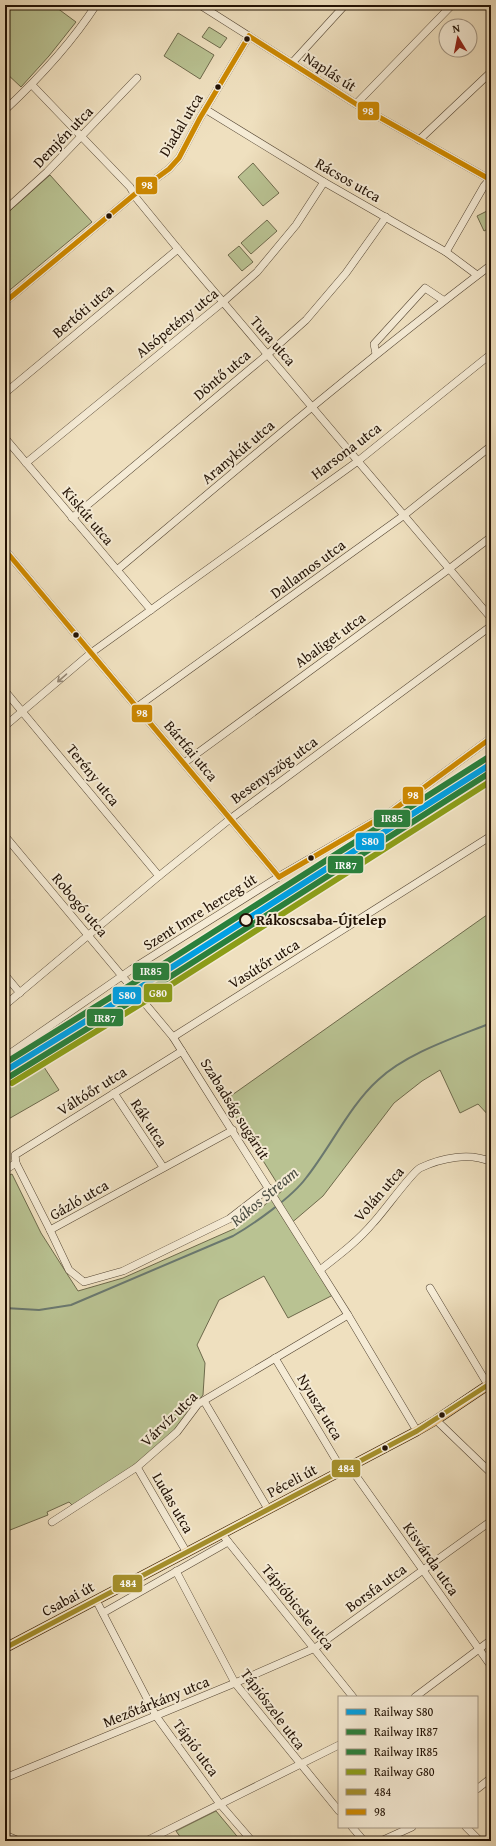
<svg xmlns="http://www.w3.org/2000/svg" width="496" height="1846" viewBox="0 0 496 1846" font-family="'Gentium Book Plus',serif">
<rect width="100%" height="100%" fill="#efe0bf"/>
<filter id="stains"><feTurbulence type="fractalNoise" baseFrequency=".005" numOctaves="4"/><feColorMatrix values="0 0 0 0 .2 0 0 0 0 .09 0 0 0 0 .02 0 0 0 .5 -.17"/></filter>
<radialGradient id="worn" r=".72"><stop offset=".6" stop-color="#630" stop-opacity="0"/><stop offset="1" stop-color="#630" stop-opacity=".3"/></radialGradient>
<g fill="#b9c292" stroke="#6e6a4c">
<polygon points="14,5 53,5 76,22 49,56 21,87 5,72 5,16"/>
<polygon points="209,27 227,38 220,48 202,37"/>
<polygon points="178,33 214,55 200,79 164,56"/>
<polygon points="253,163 279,193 263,206 238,177"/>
<polygon points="50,175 92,222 5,294 5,215"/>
<polygon points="491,209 491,227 484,231 477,216"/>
<polygon points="267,220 277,231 251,254 241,243"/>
<polygon points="239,246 253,262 242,271 228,255"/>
<polygon points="491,912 491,1118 478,1104 460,1113 440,1070 422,1081 394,1103 323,1196 289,1225 333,1295 288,1318 264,1276 219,1300 197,1345 205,1363 203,1395 175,1430 137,1464 73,1506 69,1502 47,1512 48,1515 5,1532 5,1177 12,1174 41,1233 78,1291 123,1278 236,1228 282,1191 225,1100"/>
<polygon points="40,1061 59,1090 5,1121 5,1082"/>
<polygon points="216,1811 241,1841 183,1841 176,1831"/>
</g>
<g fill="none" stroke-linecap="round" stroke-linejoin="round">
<path stroke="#6a786f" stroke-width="2" d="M5 1308 39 1310 71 1305 233 1236C254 1224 292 1197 306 1178 330 1148 350 1105 378 1080 407 1053 454 1038 491 1023"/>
<g stroke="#554634" stroke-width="8">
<g id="minor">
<polyline points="200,5 356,104 491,180"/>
<polyline points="5,8 8,5"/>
<polyline points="292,63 345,5"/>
<polyline points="32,85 130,187 137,199 178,249 491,618"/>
<polyline points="356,104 452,5"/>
<polyline points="205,109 324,182 446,252 477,275"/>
<path d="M5 110C39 78 71 44 96 5"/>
<polyline points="419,140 491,72"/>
<polyline points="5,210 47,172 137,78"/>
<polyline points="446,252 484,186 491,178"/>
<polyline points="5,302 135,194 169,169 179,158 200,118 249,36"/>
<polyline points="376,354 374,344 425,288 443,300"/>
<polyline points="5,393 178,249"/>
<polyline points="5,438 151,610"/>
<polyline points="26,463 223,302 257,272 296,225 324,182"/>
<polyline points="72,518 268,354 306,320 346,273 386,217"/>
<polyline points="5,550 279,877"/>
<path d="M117 570C240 467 363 362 491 265"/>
<polyline points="5,691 159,876"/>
<polyline points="137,707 403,516 491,446"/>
<polyline points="5,726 91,653 358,461 491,354"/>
<polyline points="184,763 449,569 491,537"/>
<polyline points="5,836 173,1037 348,1315 417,1431"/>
<polyline points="5,975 20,993"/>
<polyline points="5,1005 159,876 230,819 491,626"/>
<polyline points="173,1037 491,836"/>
<polyline points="182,1051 15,1155 16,1163 50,1230 69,1270 84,1282 123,1271 229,1219 269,1188"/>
<polyline points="5,1057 132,969 285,873 392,811 491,738"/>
<polyline points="114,1093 163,1167"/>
<polyline points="5,1170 16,1163"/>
<polyline points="50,1230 233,1130"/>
<path d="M320 1270C338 1256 358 1241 373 1223 382 1214 412 1172 420 1168 441 1158 470 1152 491 1162"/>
<polyline points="430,1288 488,1385"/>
<polyline points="275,1358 342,1470"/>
<polyline points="204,1401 268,1509"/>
<polyline points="436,1420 491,1473"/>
<polyline points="349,1466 491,1666"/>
<polyline points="137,1467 187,1553"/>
<polyline points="52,1522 137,1467 177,1432 198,1404 348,1315"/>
<polyline points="222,1534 353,1697"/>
<polyline points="176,1571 235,1683 339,1811"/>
<polyline points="96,1600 156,1716 220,1804 252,1841"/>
<polyline points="103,1613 228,1542"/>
<polyline points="415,1697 491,1640"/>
<polyline points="5,1778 235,1683 315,1648 491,1521"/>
<polyline points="477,1789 491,1778"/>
<polyline points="352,1827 364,1841"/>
<polyline points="466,1827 480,1841"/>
<polyline points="5,1835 19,1841"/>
<polyline points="146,1841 339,1745"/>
<polyline points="381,1841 412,1827"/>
</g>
</g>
<g stroke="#221205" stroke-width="10">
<polyline id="major" points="5,1648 417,1431 436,1420 491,1383"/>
</g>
<use href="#minor" stroke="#f5ebd5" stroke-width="7"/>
<use href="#major" stroke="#e8c080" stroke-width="9"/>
<g stroke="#f5ebd5" stroke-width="8">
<polyline id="bus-1" points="5,1648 417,1431 491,1383"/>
</g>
<g stroke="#f5ebd5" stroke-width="8">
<g id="bus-2">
<polyline points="249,36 356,104 491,180"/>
<polyline points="5,302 135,194 169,169 179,158 200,118 249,36"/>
<polyline points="5,550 279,877"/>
<polyline points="279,877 392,811 491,738"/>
</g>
</g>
<use href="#bus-1" stroke="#a48e2a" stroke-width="5"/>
<use href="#bus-2" stroke="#cc8801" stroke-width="5"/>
<g stroke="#f5ebd5" stroke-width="9">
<polyline id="rail-1" points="5,1071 136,990 491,764"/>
</g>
<g stroke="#f5ebd5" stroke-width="9">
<polyline id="rail-2" points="9,1077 140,996 491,772"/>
</g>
<g stroke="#f5ebd5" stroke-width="9">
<polyline id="rail-3" points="5,1063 132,984 487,758"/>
</g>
<g stroke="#f5ebd5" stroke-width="9">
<polyline id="rail-4" points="12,1083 144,1002 491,781"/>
</g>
<use href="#rail-1" stroke="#00a0e3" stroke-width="6"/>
<use href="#rail-2" stroke="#29803c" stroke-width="6"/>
<use href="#rail-3" stroke="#29803c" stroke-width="6"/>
<use href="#rail-4" stroke="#8c9d18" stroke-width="6"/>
</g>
<defs><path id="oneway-shaft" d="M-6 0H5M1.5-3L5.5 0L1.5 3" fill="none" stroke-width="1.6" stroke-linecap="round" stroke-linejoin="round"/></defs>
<use stroke="#968977" href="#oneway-shaft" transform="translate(62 678) rotate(139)"/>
<g fill="#221205" stroke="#f5ebd5" stroke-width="1.5">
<circle cx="247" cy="39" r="3.5"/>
<circle cx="218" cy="87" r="3.5"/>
<circle cx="109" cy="216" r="3.5"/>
<circle cx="76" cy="635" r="3.5"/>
<circle cx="311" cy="858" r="3.5"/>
<circle cx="442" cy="1415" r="3.5"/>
<circle cx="385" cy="1448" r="3.5"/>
</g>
<circle fill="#f5ebd5" stroke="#221205" stroke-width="2" cx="246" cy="920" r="6"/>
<g text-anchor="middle" stroke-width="4" stroke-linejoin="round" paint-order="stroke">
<g font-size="15" fill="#221205" stroke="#f5ebd5">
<text transform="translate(330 72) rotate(33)" y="5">Naplás út</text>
<text transform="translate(181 125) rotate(-59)" y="5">Diadal utca</text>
<text transform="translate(63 137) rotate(-46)" y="5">Demjén utca</text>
<text transform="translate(348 180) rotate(30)" y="5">Rácsos utca</text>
<text transform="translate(83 311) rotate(-40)" y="5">Bertóti utca</text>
<text transform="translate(177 323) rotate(-39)" y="5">Alsópetény utca</text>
<text transform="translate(273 341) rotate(49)" y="5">Tura utca</text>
<text transform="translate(222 375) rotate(-40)" y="5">Döntő utca</text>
<text transform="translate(346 451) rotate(-37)" y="5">Harsona utca</text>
<text transform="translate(238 452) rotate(-40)" y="5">Aranykút utca</text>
<text transform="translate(88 516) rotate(50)" y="5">Kiskút utca</text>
<text transform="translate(308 569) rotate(-36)" y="5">Dallamos utca</text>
<text transform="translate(330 640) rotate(-36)" y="5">Abaliget utca</text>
<text transform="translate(191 751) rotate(50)" y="5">Bártfai utca</text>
<text transform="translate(274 770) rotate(-36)" y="5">Besenyszög utca</text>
<text transform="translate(93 775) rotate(51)" y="5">Terény utca</text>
<text transform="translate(80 905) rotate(50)" y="5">Robogó utca</text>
<text transform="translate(200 912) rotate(-32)" y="5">Szent Imre herceg út</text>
<text transform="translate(264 964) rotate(-32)" y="5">Vasútőr utca</text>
<text transform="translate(92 1091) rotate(-32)" y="5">Váltóőr utca</text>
<text transform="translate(235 1109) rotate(58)" y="5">Szabadság sugárút</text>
<text transform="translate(149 1123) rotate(57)" y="5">Rák utca</text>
<text transform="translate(379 1194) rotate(-49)" y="5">Volán utca</text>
<text transform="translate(79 1200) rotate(-30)" y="5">Gázló utca</text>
<text transform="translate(320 1407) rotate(59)" y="5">Nyuszt utca</text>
<text transform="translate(169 1419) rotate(-44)" y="5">Várvíz utca</text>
<text transform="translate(292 1481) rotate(-28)" y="5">Péceli út</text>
<text transform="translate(173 1503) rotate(60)" y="5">Ludas utca</text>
<text transform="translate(431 1559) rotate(55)" y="5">Kisvárda utca</text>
<text transform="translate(376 1588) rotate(-36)" y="5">Borsfa utca</text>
<text transform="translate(68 1599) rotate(-28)" y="5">Csabai út</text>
<text transform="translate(298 1607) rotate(51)" y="5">Tápióbicske utca</text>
<text transform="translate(156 1702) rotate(-22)" y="5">Mezőtárkány utca</text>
<text transform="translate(273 1709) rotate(53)" y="5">Tápiószele utca</text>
<text transform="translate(196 1748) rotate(54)" y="5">Tápió utca</text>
</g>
<g font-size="15" font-weight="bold" fill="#221205" stroke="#f5ebd5" text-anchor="start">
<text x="256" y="925">Rákoscsaba-Újtelep</text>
</g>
<g font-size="16" font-style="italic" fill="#4c4e43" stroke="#f5ebd5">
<text transform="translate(264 1196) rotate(-40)" y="6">Rákos Stream</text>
</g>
</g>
<g stroke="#f5ebd5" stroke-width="1.5">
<rect x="357" y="101" width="23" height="20" rx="4" fill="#cc8801"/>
<rect x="135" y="176" width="23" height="19" rx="4" fill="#cc8801"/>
<rect x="131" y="704" width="22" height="19" rx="4" fill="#cc8801"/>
<rect x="402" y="786" width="22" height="19" rx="4" fill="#cc8801"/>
<rect x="373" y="809" width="38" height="19" rx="4" fill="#29803c"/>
<rect x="355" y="832" width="30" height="19" rx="4" fill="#00a0e3"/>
<rect x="327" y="855" width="37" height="19" rx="4" fill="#29803c"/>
<rect x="132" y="962" width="38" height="19" rx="4" fill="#29803c"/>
<rect x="143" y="983" width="30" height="20" rx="4" fill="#8c9d18"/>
<rect x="112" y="986" width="30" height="19" rx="4" fill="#00a0e3"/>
<rect x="86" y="1008" width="38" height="19" rx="4" fill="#29803c"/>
<rect x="331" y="1459" width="30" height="19" rx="4" fill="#a48e2a"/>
<rect x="112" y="1574" width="31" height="19" rx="4" fill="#a48e2a"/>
</g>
<g font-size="11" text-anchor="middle" font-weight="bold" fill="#fff">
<text x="368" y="115">98</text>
<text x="147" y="189">98</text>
<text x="142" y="717">98</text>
<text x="413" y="799">98</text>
<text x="392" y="822">IR85</text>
<text x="370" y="845">S80</text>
<text x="346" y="869">IR87</text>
<text x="151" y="975">IR85</text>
<text x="158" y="997">G80</text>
<text x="127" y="999">S80</text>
<text x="105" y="1022">IR87</text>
<text x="346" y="1472">484</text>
<text x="128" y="1587">484</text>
</g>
<rect width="496" height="1846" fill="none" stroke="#efe0bf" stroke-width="20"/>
<rect x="6" y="6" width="484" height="1834" fill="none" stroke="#221205" stroke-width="2"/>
<rect x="10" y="10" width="476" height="1826" fill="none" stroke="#221205"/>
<rect x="338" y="1696" width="140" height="132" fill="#f5ebd5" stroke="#a19482"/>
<rect x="346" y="1709" width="20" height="6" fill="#00a0e3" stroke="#a19482"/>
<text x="374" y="1716" font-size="12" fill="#221205">Railway S80</text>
<rect x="346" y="1729" width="20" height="6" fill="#29803c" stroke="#a19482"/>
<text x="374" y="1736" font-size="12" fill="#221205">Railway IR87</text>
<rect x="346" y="1749" width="20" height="6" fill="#29803c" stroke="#a19482"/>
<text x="374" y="1756" font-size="12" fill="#221205">Railway IR85</text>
<rect x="346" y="1769" width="20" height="6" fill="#8c9d18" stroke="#a19482"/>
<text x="374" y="1776" font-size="12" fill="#221205">Railway G80</text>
<rect x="346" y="1789" width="20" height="6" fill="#a48e2a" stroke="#a19482"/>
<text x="374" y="1796" font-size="12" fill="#221205">484</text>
<rect x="346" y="1809" width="20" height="6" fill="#cc8801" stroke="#a19482"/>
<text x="374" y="1816" font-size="12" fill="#221205">98</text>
<g transform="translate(458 38) rotate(350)"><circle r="19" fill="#f5ebd5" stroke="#a19482"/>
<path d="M0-3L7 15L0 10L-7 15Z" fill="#8f2418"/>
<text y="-6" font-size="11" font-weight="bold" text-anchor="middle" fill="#221205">N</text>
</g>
<rect width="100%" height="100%" filter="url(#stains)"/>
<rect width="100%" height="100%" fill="url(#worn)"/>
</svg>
